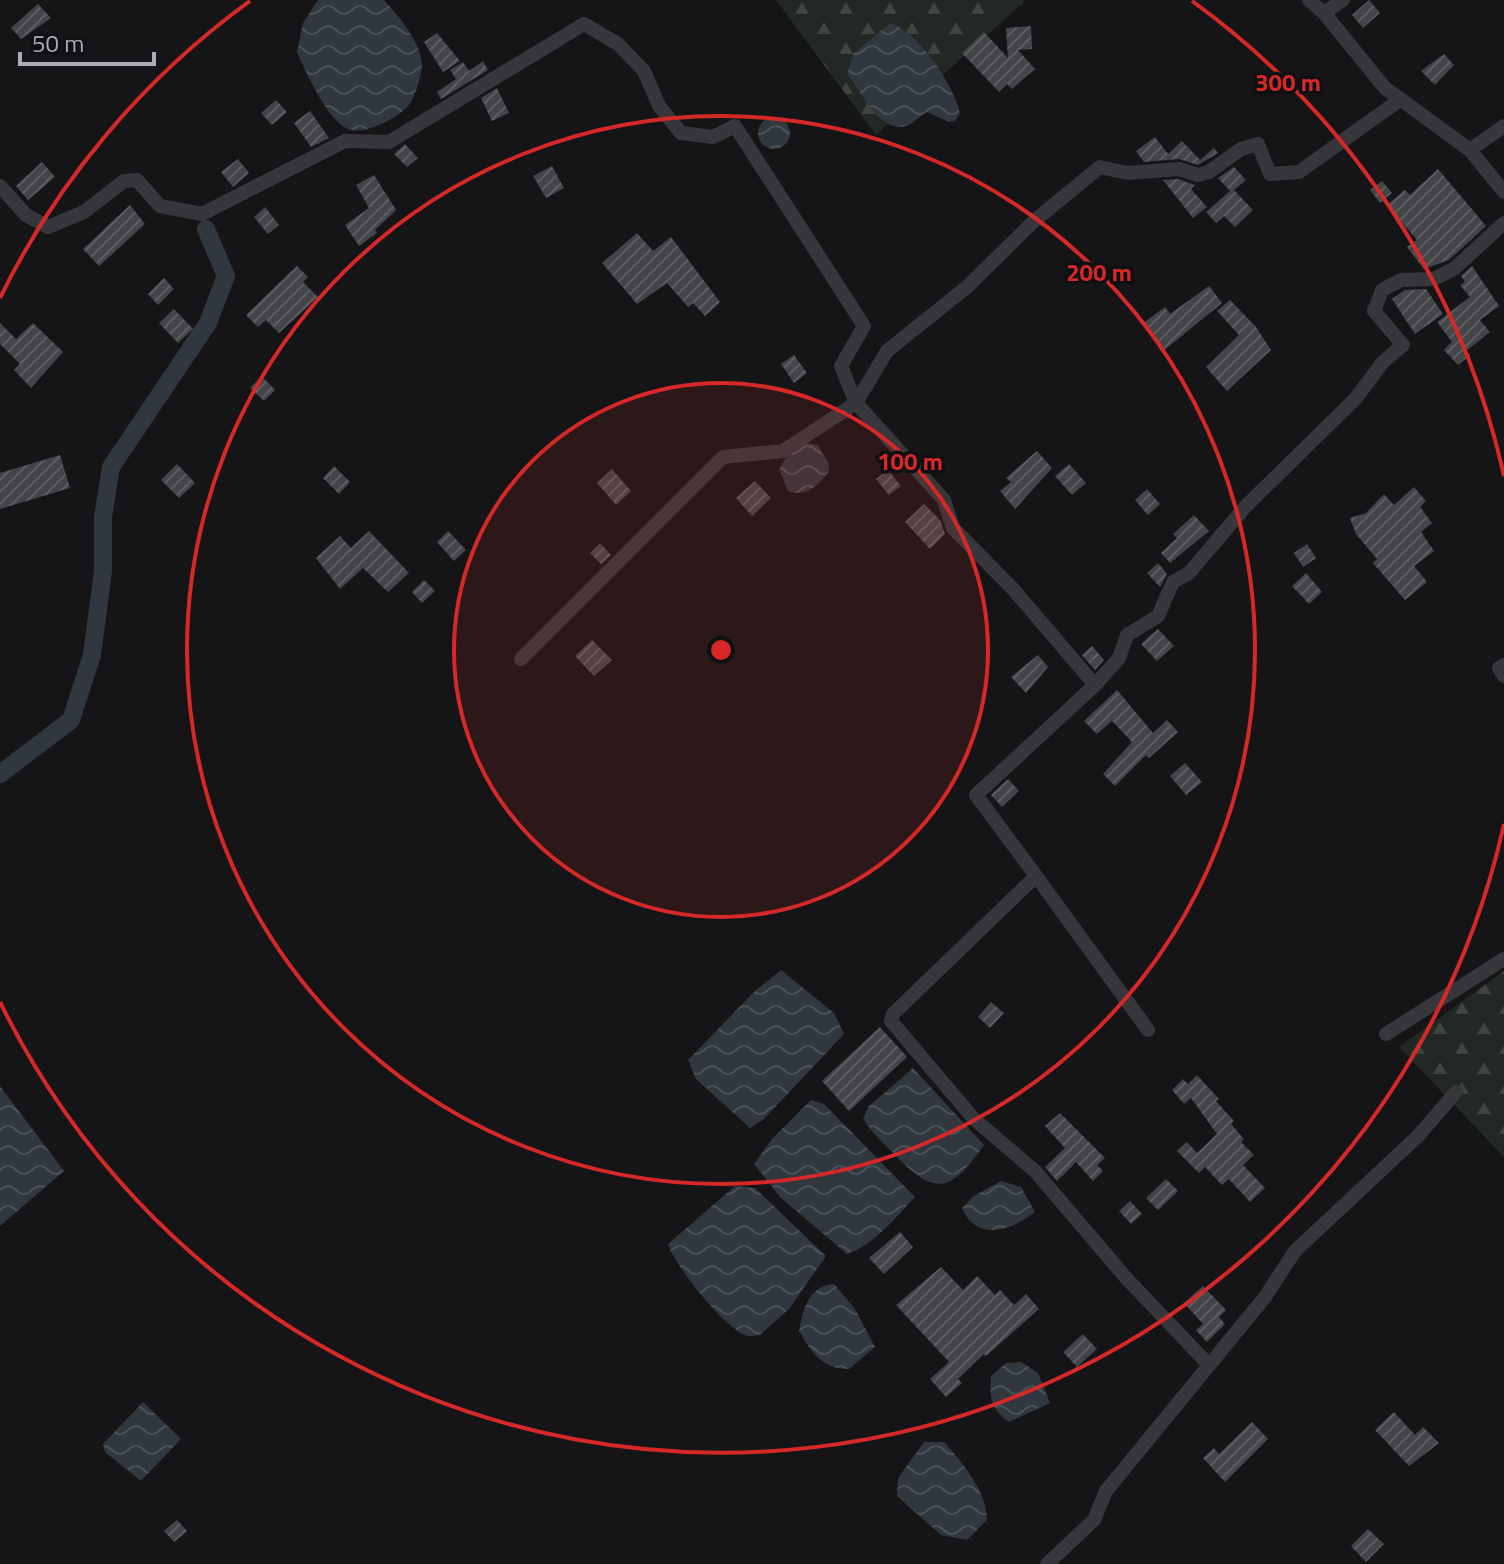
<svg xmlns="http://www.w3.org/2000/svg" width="1504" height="1564" viewBox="0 0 1504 1564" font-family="'Titillium Web',sans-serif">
<defs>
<pattern id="forest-firs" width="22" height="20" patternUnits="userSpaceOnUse" patternTransform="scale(2)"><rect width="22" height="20" fill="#222823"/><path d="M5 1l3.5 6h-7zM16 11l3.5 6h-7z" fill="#3f4441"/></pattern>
<pattern id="water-waves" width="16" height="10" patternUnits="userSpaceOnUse" patternTransform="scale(2)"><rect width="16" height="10" fill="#30373e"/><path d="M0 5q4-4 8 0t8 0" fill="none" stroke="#4b5158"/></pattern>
<pattern id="building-hatch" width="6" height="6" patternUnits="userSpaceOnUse" patternTransform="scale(2)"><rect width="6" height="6" fill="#444549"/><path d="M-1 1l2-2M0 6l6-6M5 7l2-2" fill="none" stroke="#5c5d61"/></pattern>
</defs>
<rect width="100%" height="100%" fill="#151517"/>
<g fill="url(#forest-firs)">
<polygon points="776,0 1026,0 876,135"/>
<polygon points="1504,971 1504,1157 1399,1047"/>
</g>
<g fill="url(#water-waves)">
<path d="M318 0H384C399 17 419 39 422 63 423 72 415 97 409 105 398 118 364 136 348 129 327 120 306 72 297 52L303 23Z"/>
<path d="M890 23C917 30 954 85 960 113L955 121 949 122 927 112C919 116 914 124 906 126 879 134 861 90 847 74L853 54Z"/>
<circle cx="774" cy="133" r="16"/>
<path d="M805 443 818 445 829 464 828 473C817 486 806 498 788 491L779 469 789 453Z"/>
<polygon points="781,970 834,1013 844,1034 763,1120 750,1128 696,1079 688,1060 754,992"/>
<path d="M913 1068 984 1145C951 1192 936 1197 896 1156 885 1144 870 1132 863 1118L869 1106Z"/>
<polygon points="0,1086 64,1171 0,1226"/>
<path d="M811 1100 824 1104 915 1197C895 1218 874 1245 847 1254L781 1198 754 1164 772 1139Z"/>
<path d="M1001 1181 1021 1187 1035 1212C1011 1231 976 1242 962 1208L974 1196Z"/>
<path d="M735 1186 755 1188 826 1256 789 1309 760 1335C756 1335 751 1337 747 1336 725 1329 674 1265 668 1244Z"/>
<path d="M834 1284 855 1309 875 1347 849 1369C822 1369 812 1353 799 1331 803 1308 809 1286 834 1284Z"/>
<path d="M1021 1362 1038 1373 1050 1403 1009 1422C991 1410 989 1397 991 1376L1006 1363Z"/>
<polygon points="143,1402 181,1439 141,1481 105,1452 103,1444"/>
<path d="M924 1442H944C962 1462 987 1492 987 1520L967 1540 941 1535 897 1496 898 1478Z"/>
</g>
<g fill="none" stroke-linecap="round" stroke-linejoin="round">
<polyline stroke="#30373e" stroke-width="18" points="0,774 71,720 92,655 103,571 103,517 111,467 208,323 226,276 206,229"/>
</g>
<g fill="url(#building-hatch)">
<polygon points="1369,0 1380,13 1363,28 1352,15"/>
<polygon points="38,4 51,18 21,39 11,28"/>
<polygon points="1031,26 1032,49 1018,50 1035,69 1012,89 1007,84 999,92 962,53 984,32 1008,58 1006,28"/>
<polygon points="437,33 460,61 443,72 424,42"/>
<polygon points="1444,54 1454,65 1435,85 1421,71"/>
<polygon points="483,61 488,70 441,99 437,92 456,79 450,70 463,62 469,71"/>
<polygon points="497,88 509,113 492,121 481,98"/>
<polygon points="276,100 287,112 272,125 261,113"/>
<polygon points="310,111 329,138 311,147 294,123"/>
<polygon points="1155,137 1168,154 1182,141 1200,160 1214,148 1218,153 1198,165 1179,159 1144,162 1136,151"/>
<polygon points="405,144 418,158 407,167 394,154"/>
<polygon points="238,159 249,173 233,187 221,172"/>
<polygon points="42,162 55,177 28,200 16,186"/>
<polygon points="552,166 564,188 546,198 533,176"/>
<polygon points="1234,167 1246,180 1234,190 1253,210 1235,227 1224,216 1216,223 1206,212 1230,191 1218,178"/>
<polygon points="1438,169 1486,226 1449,260 1424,269 1407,247 1417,240 1387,205 1405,190 1410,195"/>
<polygon points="374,175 396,210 375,230 377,233 359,246 345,225 369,208 356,185"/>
<polygon points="1178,179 1195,185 1191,189 1207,207 1193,218 1163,180"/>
<polygon points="1382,181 1392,193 1380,203 1370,190"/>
<polygon points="130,205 145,224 99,266 83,249"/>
<polygon points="265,207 279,225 268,234 254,217"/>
<polygon points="637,233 653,251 671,237 720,302 705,316 693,303 688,307 667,283 637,304 602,263"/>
<polygon points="297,266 308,277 303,282 318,297 279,333 266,320 258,327 246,315"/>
<polygon points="1472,266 1499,306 1480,320 1490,332 1466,351 1470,355 1458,365 1444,350 1452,342 1437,322 1470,297 1460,285 1465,282 1461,276"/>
<polygon points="164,278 174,289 158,305 148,294"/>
<polygon points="1209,286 1222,303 1162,352 1142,324 1165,307 1170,314"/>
<polygon points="1426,289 1443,314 1415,334 1392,299 1405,290"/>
<polygon points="1230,300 1256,327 1271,350 1227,391 1206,367 1239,335 1217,311"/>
<polygon points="174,309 193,329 178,343 159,323"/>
<polygon points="0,323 16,339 33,323 63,352 31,388 14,370 20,364 0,344"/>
<polygon points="794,355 807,373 794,383 781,364"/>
<polygon points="262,376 275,390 264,401 250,388"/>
<polygon points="1037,451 1052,468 1015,509 1000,491 1011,482 1006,478"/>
<polygon points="60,455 70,488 0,509 0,473"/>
<polygon points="177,464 195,483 179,498 161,480"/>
<polygon points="1069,464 1086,483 1072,495 1055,476"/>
<polygon points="334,466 350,482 339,494 323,478"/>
<polygon points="612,469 631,491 616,505 597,483"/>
<polygon points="888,470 901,486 889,495 876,479"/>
<polygon points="755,481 771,498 752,516 736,498"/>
<polygon points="1414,487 1426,501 1420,507 1432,523 1421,532 1434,551 1414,566 1427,582 1405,600 1373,563 1377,559 1356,534 1350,518 1366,513 1384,494 1394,505"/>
<polygon points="1147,489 1160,504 1148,515 1135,500"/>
<polygon points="924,504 940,520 945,534 930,549 905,522"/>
<polygon points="1194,515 1209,531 1170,563 1161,553 1177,538 1173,534"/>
<polygon points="369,531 409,573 388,592 363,568 340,589 316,558 340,536 351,548"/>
<polygon points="448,531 466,550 454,561 437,542"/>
<polygon points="600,543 611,555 601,564 590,553"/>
<polygon points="1307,544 1316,558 1303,567 1294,553"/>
<polygon points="1158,563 1167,574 1160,587 1147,573"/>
<polygon points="1306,573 1322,592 1309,604 1292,586"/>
<polygon points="424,580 435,591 422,603 412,592"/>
<polygon points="1158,629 1174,646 1157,661 1141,644"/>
<polygon points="592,640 612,660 594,676 575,656"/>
<polygon points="1092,646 1104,660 1095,670 1082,655"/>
<polygon points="1038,655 1048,667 1026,693 1011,677"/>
<polygon points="1117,690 1153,733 1167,720 1178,732 1149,758 1146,755 1115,786 1103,774 1132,742 1112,721 1097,734 1084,721"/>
<polygon points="1185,763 1202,782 1186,795 1170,776"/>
<polygon points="1008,779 1019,791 1002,807 991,795"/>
<polygon points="991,1002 1004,1013 990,1028 978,1017"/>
<polygon points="880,1027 907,1057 849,1111 822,1081"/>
<polygon points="1197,1075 1219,1099 1216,1101 1234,1121 1231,1124 1244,1139 1241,1142 1254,1155 1243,1165 1265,1188 1250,1202 1229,1179 1222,1185 1205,1167 1199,1173 1177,1151 1187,1142 1197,1153 1217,1134 1191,1098 1184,1104 1172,1090 1183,1079 1188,1084"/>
<polygon points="1060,1113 1105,1158 1097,1165 1103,1171 1093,1181 1076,1162 1057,1181 1045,1167 1065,1148 1045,1126"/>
<polygon points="1166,1179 1178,1191 1158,1210 1146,1198"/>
<polygon points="1130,1201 1142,1214 1131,1224 1119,1211"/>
<polygon points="900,1232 913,1247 884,1274 869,1258"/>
<polygon points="941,1267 963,1290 977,1276 995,1295 1000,1290 1014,1305 1026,1294 1039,1309 986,1356 984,1354 958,1379 962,1383 946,1397 930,1379 949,1362 896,1305"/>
<polygon points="1203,1286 1226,1310 1219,1317 1225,1324 1207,1342 1196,1330 1203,1324 1184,1303"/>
<polygon points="1083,1334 1097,1349 1077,1367 1063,1352"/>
<polygon points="1394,1412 1415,1435 1423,1427 1439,1443 1409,1466 1375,1430"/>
<polygon points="1252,1422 1268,1439 1225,1482 1203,1458 1214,1448 1219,1454"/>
<polygon points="177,1520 187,1531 174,1542 164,1531"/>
<polygon points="1368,1529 1384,1544 1366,1562 1351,1546"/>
</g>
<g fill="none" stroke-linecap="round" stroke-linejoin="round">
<g stroke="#37373b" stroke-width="14">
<polyline points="1309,0 1324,13 1385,88 1470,150 1504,192"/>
<polyline points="1324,13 1343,0"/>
<polyline points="1470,150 1504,126"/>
<polyline points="0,186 26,215 48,227 84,212 124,181 137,180 160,206 202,214 345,141 389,142 584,24 618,44 644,71 659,106 681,133 713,137 735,126 864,326 841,366 856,403 944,500 953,528 1013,589 1095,685 976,795 1036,876 893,1014 891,1021 974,1119 1035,1171 1127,1279 1209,1365"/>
<polyline points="521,659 723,457 783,451 856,403 887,351 967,287 1034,221 1100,167 1127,173 1179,169 1198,175 1209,172 1241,149 1258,144 1270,174 1299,172 1401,99"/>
<polyline points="1504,665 1499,668 1504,676"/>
<polyline points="1095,685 1119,658 1127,635 1158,616 1173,582 1189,573 1246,506 1356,398 1383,362 1403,345 1374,311 1382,290 1401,280 1434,279 1455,268 1504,223"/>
<polyline points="1036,876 1148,1030"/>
<polyline points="1386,1034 1504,959"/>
<polyline points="1047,1564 1094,1520 1106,1491 1265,1297 1295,1251 1418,1136 1456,1092"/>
</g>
</g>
<circle cx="721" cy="650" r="267" fill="#d62828" fill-opacity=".12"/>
<g fill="none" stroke="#d62828" stroke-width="4">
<circle cx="721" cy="650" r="267"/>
<circle cx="721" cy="650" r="534"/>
<path d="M1504 824A802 802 0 0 1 0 1002M0 298A802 802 0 0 1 250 1M1192 1A802 802 0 0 1 1504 476"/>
</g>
<circle cx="721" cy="650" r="12" fill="#d62828" stroke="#101012" stroke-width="4"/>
<g font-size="24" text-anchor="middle" font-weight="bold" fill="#d62828" stroke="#101012" stroke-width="7" stroke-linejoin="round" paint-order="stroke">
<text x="1288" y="91">300 m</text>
<text x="1099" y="281">200 m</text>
<text x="910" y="470">100 m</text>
</g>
<path d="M20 52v12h134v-12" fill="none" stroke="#a9acb5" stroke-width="4"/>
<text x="32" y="52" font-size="24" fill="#a9acb5" stroke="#101012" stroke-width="6" paint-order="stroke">50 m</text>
</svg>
